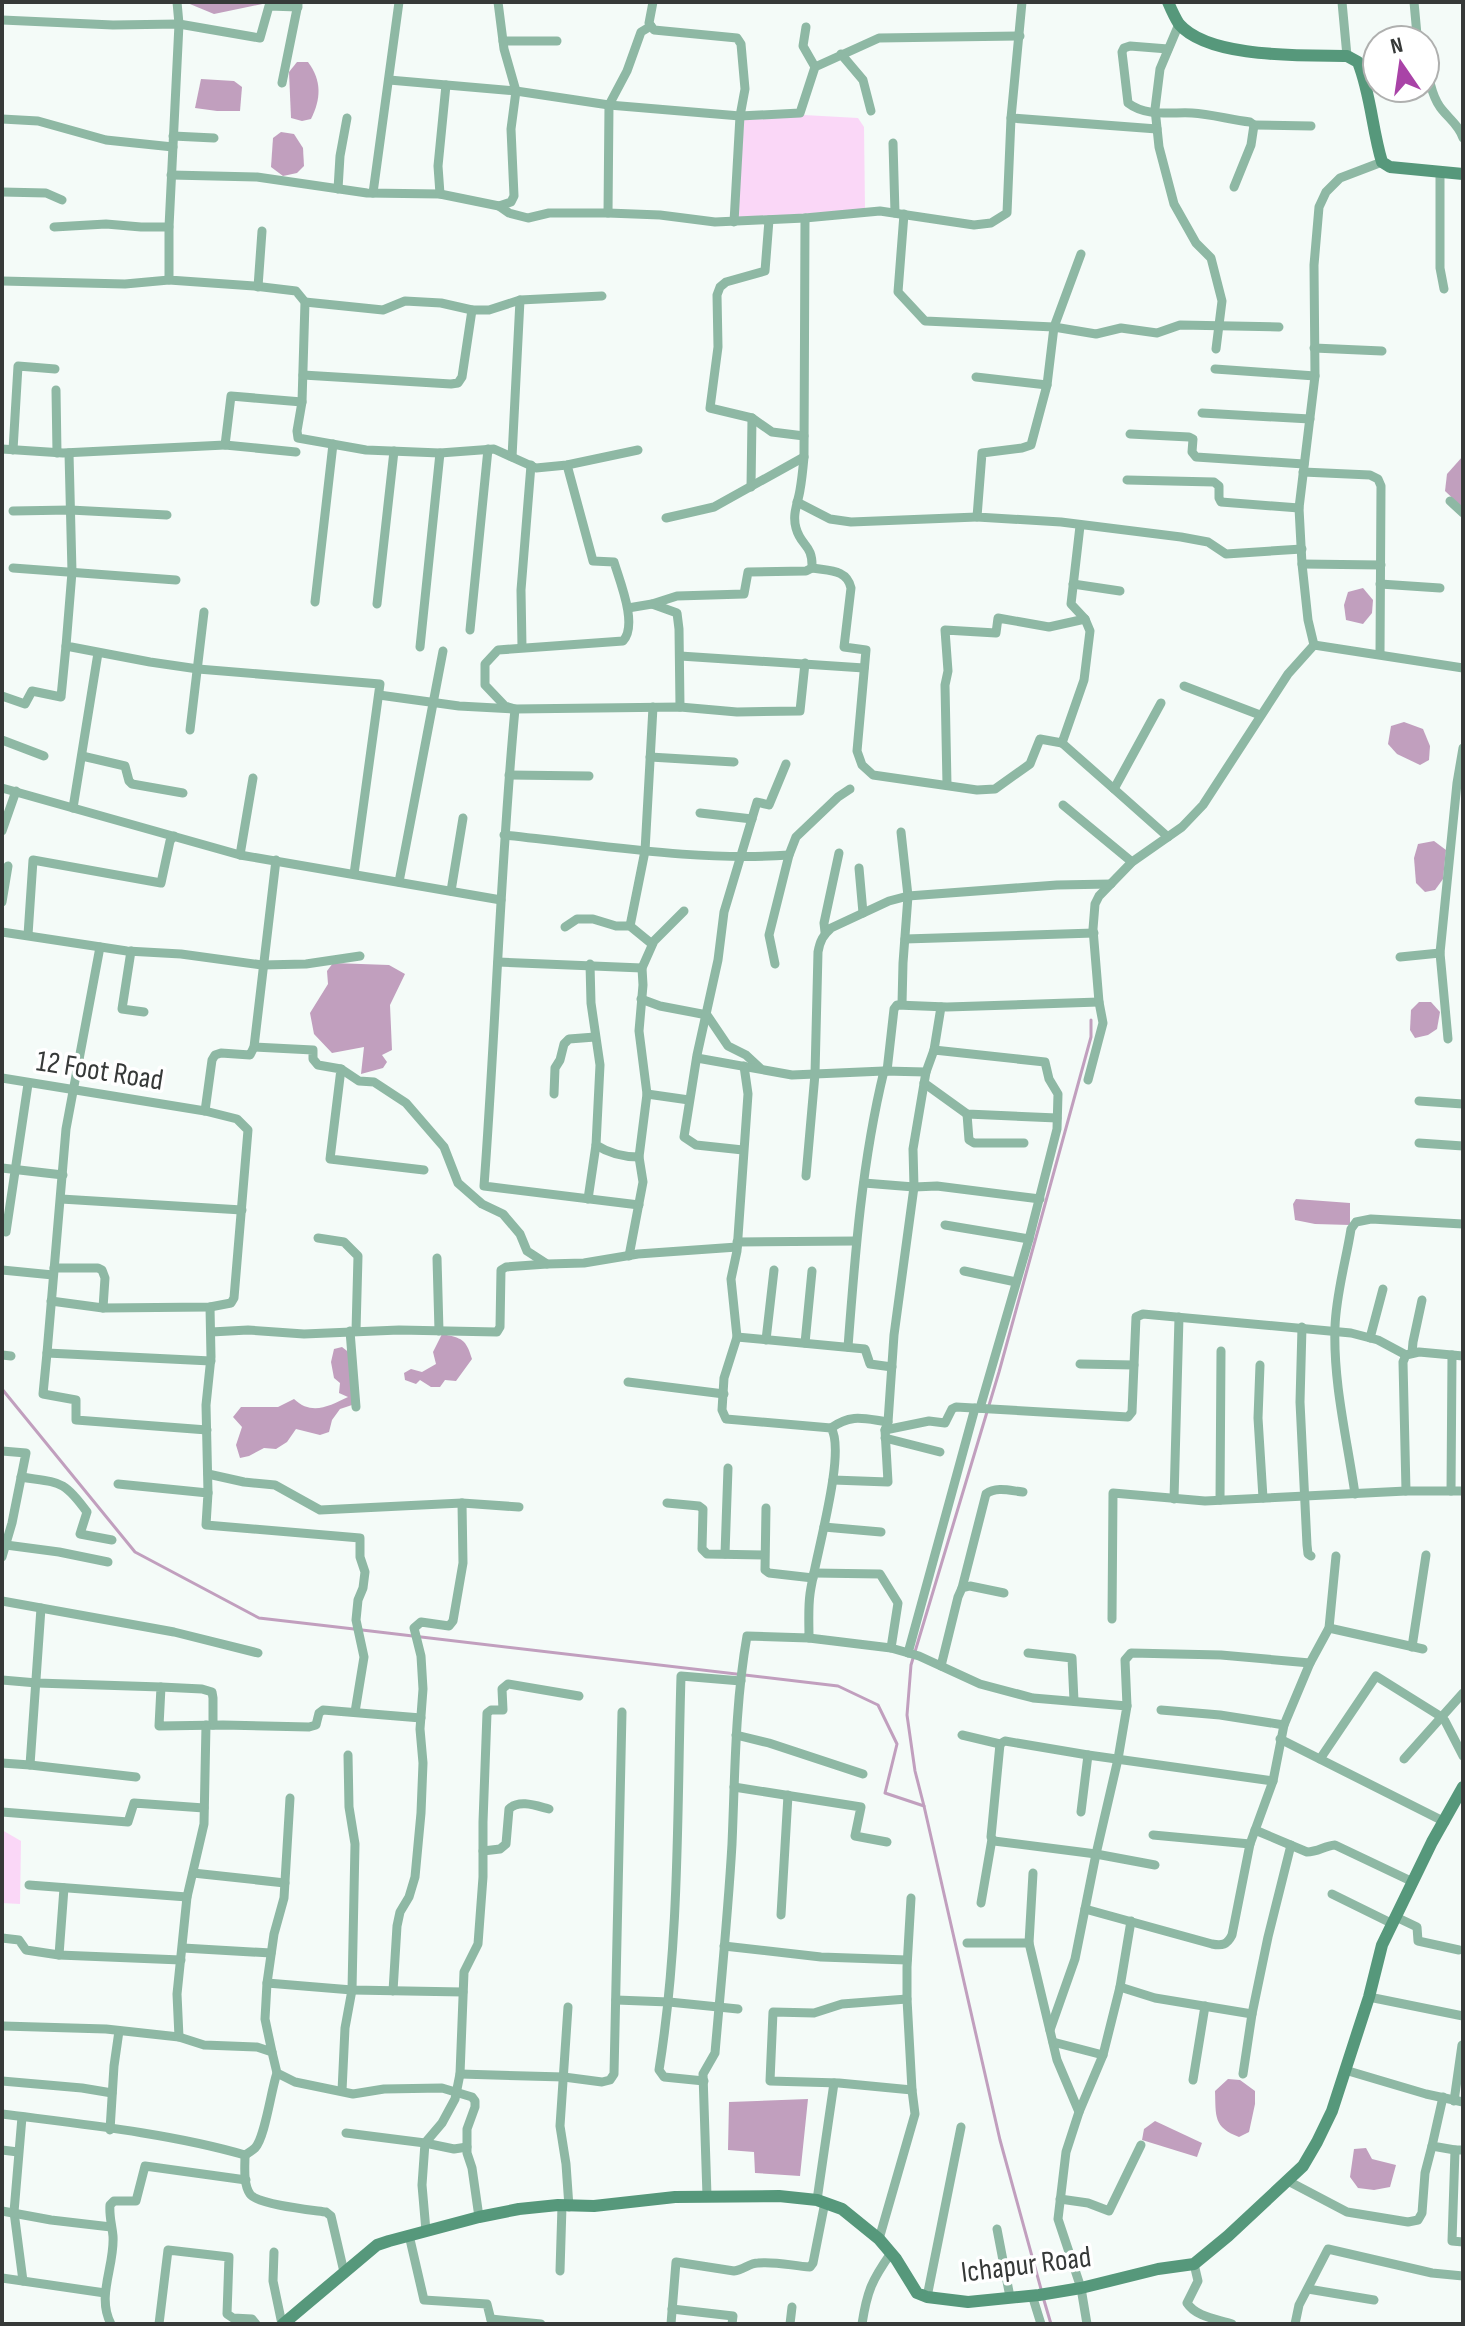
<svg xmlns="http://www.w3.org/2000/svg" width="1465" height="2326" viewBox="0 0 1465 2326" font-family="'Sofia Sans Condensed',sans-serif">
<rect width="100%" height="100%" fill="#f4fbf8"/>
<g fill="#fad7f7">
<polygon points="804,115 858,118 864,127 865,209 737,219 744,120"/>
<polygon points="2,1830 21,1841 20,1904 2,1903"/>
</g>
<g fill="#c19fbe">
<polygon points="185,2 272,2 214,14"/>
<path d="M297 62H308C322 81 321 99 311 119L302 121 291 118 289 72Z"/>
<polygon points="201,79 234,81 242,87 240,111 217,111 195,108"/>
<polygon points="281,132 294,134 303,148 304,166 297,173 283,176 271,167 273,138"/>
<polygon points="1463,456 1463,508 1445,491 1447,474"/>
<polygon points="1363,588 1373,600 1372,613 1363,624 1346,620 1344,605 1348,592"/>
<polygon points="1404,722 1423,729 1430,746 1429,760 1420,765 1397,754 1388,744 1391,726"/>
<polygon points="1434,841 1446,850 1443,879 1435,890 1425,892 1416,883 1414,858 1418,844"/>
<polygon points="333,963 389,965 405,974 390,1005 392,1050 382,1055 387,1062 383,1068 361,1074 364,1047 332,1053 314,1034 310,1013 328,984 327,971"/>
<polygon points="1419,1002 1431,1002 1440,1012 1437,1029 1428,1035 1415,1038 1410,1030 1411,1010"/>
<polygon points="1296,1199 1350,1203 1350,1225 1315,1224 1295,1220 1293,1204"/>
<path d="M442 1334C462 1338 466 1339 472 1359L456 1381 445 1380 440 1387H431L420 1380 416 1384 405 1380 404 1373 411 1369 422 1372 436 1364 433 1352Z"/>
<path d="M342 1347 356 1358 358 1403 340 1409 332 1420 329 1432 320 1435 296 1429 287 1442 276 1449 264 1448 249 1456 240 1458 236 1445 242 1427 233 1417 241 1407H278L294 1399C312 1416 329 1406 348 1397L339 1393 340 1383 334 1378 331 1362 334 1349Z"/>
<path d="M1228 2079 1240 2080 1255 2091V2104L1249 2132 1239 2137C1213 2127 1216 2116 1215 2091Z"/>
<polygon points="808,2099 800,2176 755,2173 754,2152 728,2150 729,2102"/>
<polygon points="1155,2121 1202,2143 1197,2157 1142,2140 1144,2129"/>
<polygon points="1366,2148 1372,2159 1396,2165 1390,2187 1374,2190 1358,2188 1350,2177 1354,2149"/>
</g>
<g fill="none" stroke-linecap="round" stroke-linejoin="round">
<g stroke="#c19fbe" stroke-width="3">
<polyline points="2,1389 135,1552 259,1618 354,1629"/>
<polyline points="362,1630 838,1686 878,1705 897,1744 885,1793 924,1806 1000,2140 1041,2289"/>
<polyline points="924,1806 915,1771 907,1715 911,1665 999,1372 1091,1037 1091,1020"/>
<polyline points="1043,2297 1051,2324"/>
</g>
<g stroke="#8eb8a4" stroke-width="9">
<polyline points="177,2 179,24 169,227 169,280 254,286 296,291 305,302 302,402 297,431 298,438 366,450 440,453 494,449 536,468 567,465 638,450"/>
<polyline points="653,2 649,23 654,30 737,38 741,44 745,89 740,116 734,222"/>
<polyline points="1342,2 1347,56"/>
<polyline points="1414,2 1417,35 1420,40"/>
<polyline points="2,20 113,25 179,24 260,38 269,6 298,7"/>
<polyline points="1179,24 1160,69 1155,109 1159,147 1174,204 1196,243 1211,258 1222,301 1216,349"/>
<polyline points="806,27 803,46 815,67"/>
<polyline points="503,41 557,41"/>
<path d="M1168 49 1130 46 1124 48 1122 52 1128 103C1146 117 1171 112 1192 113 1211 114 1231 120 1250 122L1254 125 1251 145 1234 187"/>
<path d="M1425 51C1428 69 1429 91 1440 107 1448 118 1459 125 1463 138"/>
<polyline points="841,54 863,80 871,111"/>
<polyline points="389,80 516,91 609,105 740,116 800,113 815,67 879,38 1020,36"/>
<polyline points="282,83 298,4"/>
<polyline points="1011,118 1157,129"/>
<polyline points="2,119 38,121 106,140 173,147"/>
<polyline points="1254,125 1311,126"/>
<polyline points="173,136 214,138"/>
<polyline points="893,143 895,213"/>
<polyline points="1440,172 1440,268 1444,289"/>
<polyline points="171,175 257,177 367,193 440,194 499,206 511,202 514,196 511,129 516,91 504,49 498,2"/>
<polyline points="338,189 340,156 347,118"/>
<polyline points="2,192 46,193 62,200"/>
<polyline points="373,193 399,2"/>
<polyline points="440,194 438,166 446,85"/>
<polyline points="499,206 509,213 528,218 549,213 608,213 660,215 715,222 805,218 880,211 974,225 991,223 1007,213 1011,118 1022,2"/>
<polyline points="608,213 609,105 627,71 641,32 651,26"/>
<polyline points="904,214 898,292 925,321 1054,327 1096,334 1121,328 1157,333 1180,325 1279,327"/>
<path d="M805 218 804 457C803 468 802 479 800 490 798 503 792 514 796 528 801 547 813 544 812 568 829 571 847 569 851 588L844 647 866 650 857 751 862 765 873 775 977 790 995 789 1030 764 1040 739 1062 743 1084 680 1090 631 1085 619 1071 604 1080 526"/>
<polyline points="769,220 765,271 726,282 720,287 717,295 718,347 710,408 752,418 772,432 804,436"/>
<polyline points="54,227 106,224 141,227 169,227"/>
<polyline points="1081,254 1054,327 1047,385 1031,445 1022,448 982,453 977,517 1061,522 1181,537 1208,542 1226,554 1302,549"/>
<polyline points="2,281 125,284 169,280"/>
<polyline points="258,287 262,231"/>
<polyline points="305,302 383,310 405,301 441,303 472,310 489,310 520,300 602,296"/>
<polyline points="1314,348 1382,351"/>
<polyline points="1215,369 1315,376"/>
<polyline points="303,375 451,384 458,383 462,377 472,310"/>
<polyline points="976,377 1047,385"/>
<polyline points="56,390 57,453"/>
<polyline points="1202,413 1310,419"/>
<polyline points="1130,434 1189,437 1193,439 1192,452 1196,457 1304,464"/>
<polyline points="225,445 296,452"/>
<polyline points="2,449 63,453 225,445 231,396 302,402"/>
<polyline points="13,450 18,366 55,369"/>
<polyline points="69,453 72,572 66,646 150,662 198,669 380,684 354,874"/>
<polyline points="512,457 520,300"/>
<path d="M567 465 593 561 614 562C620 582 638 625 623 641L498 650 485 664V685L505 706 515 709C500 868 496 1027 484 1186L639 1205"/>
<polyline points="1303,472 1370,475 1378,479 1381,486 1380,654"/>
<polyline points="1127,480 1214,482 1219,486 1219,498 1221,502 1299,508"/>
<polyline points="751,487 752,418"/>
<polyline points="1450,501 1463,513"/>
<polyline points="797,502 830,519 851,522 977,517"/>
<polyline points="13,511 70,510 167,515"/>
<polyline points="666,518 714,507 804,457"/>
<polyline points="1302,564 1381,565"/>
<polyline points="13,568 176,580"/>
<polyline points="1073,584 1120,591"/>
<polyline points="1380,584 1440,588"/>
<polyline points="315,602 333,444"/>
<polyline points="377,604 394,451"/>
<polyline points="652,604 677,613 679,629 680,707"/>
<polyline points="628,608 652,604 677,596 744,594 748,572 806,571 812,568"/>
<polyline points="470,630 488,449"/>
<polyline points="1314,645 1308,620 1302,564 1299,508 1315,376 1314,265 1319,207 1326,192 1340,178 1382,162"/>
<polyline points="1314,645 1463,668"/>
<polyline points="420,647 440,453"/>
<polyline points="522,647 521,590 531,465"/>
<polyline points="680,656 864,668"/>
<polyline points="1184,686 1260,715"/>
<polyline points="379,695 459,706 515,709 680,707 737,712 800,711 805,663"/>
<polyline points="2,696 25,704 32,691 61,697 66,646"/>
<polyline points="190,730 204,612"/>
<polyline points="2,740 44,756"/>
<polyline points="1062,743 1114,789 1161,703"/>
<polyline points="82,756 125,766 129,781 132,784 183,793"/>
<polyline points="650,757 734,762"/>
<polyline points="509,775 589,776"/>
<polyline points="947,785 945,685 948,671 945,630 996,633 998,618 1049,627 1085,619"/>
<polyline points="2,788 240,855 501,900"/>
<polyline points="1114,789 1168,837"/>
<polyline points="1063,805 1132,862"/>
<polyline points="73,808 98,653"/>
<polyline points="700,813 752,819"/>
<polyline points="2,831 16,791"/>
<polyline points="901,832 908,896 903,963 902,1004"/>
<path d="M504 835C596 844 696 862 789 855"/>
<polyline points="240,855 253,778"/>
<polyline points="859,868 863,913"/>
<polyline points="399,882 443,651"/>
<polyline points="451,891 463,818"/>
<polyline points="2,902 8,866"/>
<polyline points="630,926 645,851 653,707"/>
<polyline points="565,927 577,919 593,919 616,926 630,926 652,944"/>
<polyline points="2,932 127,951 181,954 262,965 306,964 360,956"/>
<polyline points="825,932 824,923 839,853"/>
<polyline points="28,935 33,860 161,883 170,841 174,836"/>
<polyline points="905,939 1094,933"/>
<polyline points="100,947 66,1129 47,1353 211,1361"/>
<polyline points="131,951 122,1009 144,1012"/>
<polyline points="1400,957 1440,953"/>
<polyline points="498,962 642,968"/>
<path d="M590 964 591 1003 600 1065 596 1145C610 1154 623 1157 639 1157"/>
<polyline points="775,964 769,935 789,855 796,837 838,797 850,789"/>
<polyline points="641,999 660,1006 707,1015 728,1046 746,1055 760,1068"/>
<polyline points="1448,1039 1440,953 1457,783 1463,748"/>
<polyline points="254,1047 313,1050 313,1059 318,1065 341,1069 330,1159 424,1170"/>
<polyline points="934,1050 941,1007"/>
<polyline points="697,1058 792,1075 884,1071 926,1072 934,1050 1045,1062 1049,1079 1058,1094 1057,1129 1029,1239 980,1408"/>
<polyline points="341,1069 359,1081 374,1082 406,1103 444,1147 458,1183 482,1204 503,1214 520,1234 527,1251 547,1264 584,1263 638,1254 737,1247"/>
<polyline points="887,1071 894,1009 897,1005 947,1007 1099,1002"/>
<polyline points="2,1078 205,1111 237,1119 248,1130 234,1298 231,1303 210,1307 103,1308 51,1301"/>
<polyline points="1088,1080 1103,1023 1099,1002 1093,929 1095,904 1099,896 1132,862 1182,827 1203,805 1288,674 1314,645"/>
<polyline points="924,1083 967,1114 1057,1118"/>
<polyline points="554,1094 555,1068 560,1060 564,1044 569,1039 595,1037"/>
<polyline points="647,1094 689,1100"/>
<polyline points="1419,1101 1463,1104"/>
<polyline points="205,1111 212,1060 215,1055 221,1053 250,1055 254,1047 276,860"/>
<polyline points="967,1114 969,1140 974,1143 1024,1143"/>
<polyline points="1419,1143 1463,1146"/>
<polyline points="743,1150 696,1145 684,1137 697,1055 718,960 724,912 757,802 769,805 786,764"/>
<polyline points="2,1168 63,1175"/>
<path d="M806 1176 815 1074 818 952C820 941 823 935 831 928L889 901 908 896 1057 885 1111 884"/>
<polyline points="864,1183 914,1187 937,1186 1040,1199"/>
<polyline points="61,1199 242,1210"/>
<polyline points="588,1199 596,1145"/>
<polyline points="945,1225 1029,1239"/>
<polyline points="6,1232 28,1084"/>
<polyline points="318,1238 344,1242 358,1256 356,1331"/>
<polyline points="737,1242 856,1241"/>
<polyline points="629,1256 643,1182 639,1157 647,1094 639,1031 643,985 642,968 654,941 684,911"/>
<polyline points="437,1258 439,1331"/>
<polyline points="54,1268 98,1268 102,1270 105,1278 103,1308"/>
<polyline points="2,1270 53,1275"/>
<polyline points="964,1271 1016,1282"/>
<polyline points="1302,1327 1300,1402 1307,1545 1308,1554 1311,1556"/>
<polyline points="350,1331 356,1407"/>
<polyline points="211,1332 248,1330 304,1334 399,1330 497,1332 500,1327 501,1270 506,1267 547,1264"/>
<polyline points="737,1337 865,1349 870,1364 892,1367"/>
<polyline points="1370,1338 1383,1289"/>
<polyline points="766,1340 774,1270"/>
<polyline points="805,1343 812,1271"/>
<path d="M848 1347C855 1254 862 1161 884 1071"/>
<polyline points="47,1353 43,1394 76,1400 76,1420 207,1430"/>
<polyline points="1412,1353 1413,1342 1422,1300"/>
<polyline points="2,1355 11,1356"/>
<polyline points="1080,1364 1134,1365"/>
<polyline points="1260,1365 1258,1418 1263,1498"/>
<polyline points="628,1382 724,1394"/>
<path d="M831 1428C852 1413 865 1419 888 1422"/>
<polyline points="885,1430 929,1421 945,1423 952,1409 956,1407 1128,1417 1132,1412 1136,1317 1143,1314 1351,1333 1378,1340 1406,1355"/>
<polyline points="885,1438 940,1452"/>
<polyline points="2,1451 26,1453 12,1523 2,1557"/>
<polyline points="208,1474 244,1482 275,1485 320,1510 462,1503 519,1507"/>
<path d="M21 1477C60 1483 63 1479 87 1512L80 1534 112 1540"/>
<polyline points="833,1480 888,1482 885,1430 888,1422 894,1335 914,1187 913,1149 926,1072"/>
<polyline points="118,1484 208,1493 206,1525 360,1538 360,1557 365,1572 363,1588 358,1600 356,1620 364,1657 355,1712"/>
<polyline points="1406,1491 1403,1362 1406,1355 1419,1352 1463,1356"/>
<polyline points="1451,1491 1452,1355"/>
<polyline points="208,1493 206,1405 211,1357 210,1307"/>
<path d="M1355 1494C1347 1439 1333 1382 1335 1327 1336 1294 1346 1261 1351 1229L1356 1222 1371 1219 1463 1224"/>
<polyline points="1174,1499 1179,1317"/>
<polyline points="1220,1500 1221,1351"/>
<polyline points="667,1503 699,1506 703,1509 702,1549 707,1554 764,1555"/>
<polyline points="766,1508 765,1570 769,1573 813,1578"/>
<polyline points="824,1527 881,1532"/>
<polyline points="6,1545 59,1552 108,1562"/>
<polyline points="725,1554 728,1468"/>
<polyline points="814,1573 880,1574 898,1603 891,1648 919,1656 980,1684 1033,1698 1127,1706 1118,1759 1096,1854 1075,1959 1050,2030"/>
<path d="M962 1588 986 1494C997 1486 1011 1491 1023 1492"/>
<polyline points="2,1601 174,1632 258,1653"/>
<polyline points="1112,1619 1113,1493 1205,1501 1406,1491 1463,1491"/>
<polyline points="1329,1628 1423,1649"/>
<polyline points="809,1638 891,1648"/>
<polyline points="1412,1647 1426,1555"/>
<polyline points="908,1653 975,1408"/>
<polyline points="1028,1653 1072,1658 1074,1701"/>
<polyline points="941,1666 958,1597 962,1588 970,1586 1004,1593"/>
<polyline points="2,1680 37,1683 161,1687 159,1726 223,1725 309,1727 316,1725 319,1713 323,1710 421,1718"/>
<polyline points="161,1687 202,1689 212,1692 213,1698 213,1725"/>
<polyline points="1127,1706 1125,1660 1131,1653 1221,1655 1310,1663"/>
<polyline points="1161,1710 1220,1715 1284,1725"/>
<polyline points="736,1735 769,1743 863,1774"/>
<polyline points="962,1735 1000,1744 1005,1741 1088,1755"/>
<polyline points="1280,1739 1445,1822"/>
<polyline points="1000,1744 991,1837 994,1841 1096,1854 1155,1865"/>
<polyline points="1320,1759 1376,1676 1440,1716 1445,1721 1463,1756"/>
<polyline points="1404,1759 1463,1693"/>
<polyline points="2,1763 30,1765 41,1608"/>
<polyline points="30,1765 136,1777"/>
<polyline points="734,1787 861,1807 855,1836 887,1842"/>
<polyline points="2,1812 128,1822 134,1803 204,1808"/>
<polyline points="1081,1812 1088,1755 1273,1781"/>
<path d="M1255 1830 1307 1852C1318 1852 1324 1846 1335 1845L1413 1882"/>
<polyline points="1153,1835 1250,1844"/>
<path d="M483 1851 500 1849 506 1844 509 1809C519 1799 537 1806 549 1809"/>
<polyline points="193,1873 285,1883"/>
<polyline points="29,1885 187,1897"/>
<polyline points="1332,1894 1393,1924"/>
<polyline points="981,1903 992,1839"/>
<path d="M1085 1909 1212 1944C1222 1946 1227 1945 1232 1935L1250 1844 1273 1781 1284 1725 1310 1663 1329 1628 1336 1556"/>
<polyline points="781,1915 788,1795"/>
<polyline points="1396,1917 1417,1927 1418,1941 1459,1950"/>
<polyline points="2,1938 19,1940 26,1950 59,1955 181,1960"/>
<polyline points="967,1943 1029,1943 1057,2060 1079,2112 1066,2152 1058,2219 1081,2288 1087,2324"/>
<polyline points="1029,1943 1033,1873"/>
<polyline points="724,1946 821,1957 907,1960"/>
<polyline points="183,1948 271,1953"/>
<polyline points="59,1955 64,1888"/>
<polyline points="267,1983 352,1990 463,1992"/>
<polyline points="1120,1987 1131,1921"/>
<polyline points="393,1991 397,1926 400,1912 409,1897 415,1877 421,1813 423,1763 420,1729 423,1689 421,1656 414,1628 421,1622 449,1626 453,1621 463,1563 462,1503"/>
<polyline points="1369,1997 1463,2016"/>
<polyline points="907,1999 842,2004 814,2013 773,2012 770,2081 839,2083 912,2090"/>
<polyline points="616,2000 669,2002 738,2009"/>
<polyline points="568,2007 560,2126 566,2164 569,2207"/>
<polyline points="3,2026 106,2029 179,2037 204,2045 257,2047 272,2052 277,2073 295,2082 353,2094 384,2089 442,2088 472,2097 475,2101 475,2107 467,2129 467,2153 472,2168 479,2217"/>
<polyline points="179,2037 177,1994 187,1897 204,1824 206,1725"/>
<polyline points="1053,2042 1103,2055"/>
<polyline points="272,2052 265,2019 267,1983 274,1934 284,1898 290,1798"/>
<polyline points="1345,2070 1426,2094 1463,2102"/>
<polyline points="460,2074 564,2077 602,2082 610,2080 614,2074 622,1712"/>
<polyline points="1243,2074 1252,2014 1268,1937 1291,1845"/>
<polyline points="1193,2080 1205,2006"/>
<polyline points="2,2081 82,2088 112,2093"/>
<path d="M704 2081 664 2077 659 2070C680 1940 677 1808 681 1676L741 1681"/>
<polyline points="342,2091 345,2028 352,1990 355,1844 349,1807 348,1755"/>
<polyline points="1443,2097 1432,2146 1455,2150"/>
<polyline points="1454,2101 1462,2045"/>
<polyline points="1079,2112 1103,2055 1120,1987 1155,1998 1252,2014"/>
<path d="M2 2114C80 2124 169 2133 245 2155 248 2153 252 2151 255 2148 265 2138 271 2090 277 2073"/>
<polyline points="22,2117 14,2212 23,2281"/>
<polyline points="110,2130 114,2066 119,2031"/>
<polyline points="346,2133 425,2143 454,2149 467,2147"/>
<polyline points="2,2150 18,2152"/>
<polyline points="1463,2150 1455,2150 1452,2241 1463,2242"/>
<path d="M245 2155C245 2167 243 2184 250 2194 258 2205 312 2210 326 2212L331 2216 344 2272"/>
<polyline points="1288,2181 1347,2212 1408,2222 1418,2220 1422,2213 1425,2173 1432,2146"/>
<path d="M707 2196 703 2074 715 2053C721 1983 728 1914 732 1844 735 1775 735 1704 747 1636L809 1638C809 1623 808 1608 810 1594 814 1561 847 1452 831 1428L726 1419 722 1410 724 1378 737 1337 731 1279 737 1251 748 1094 744 1066"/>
<polyline points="1060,2199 1088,2203 1109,2211 1141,2145"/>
<polyline points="817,2200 834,2083"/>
<polyline points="2,2211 51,2220 111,2227"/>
<polyline points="997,2229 1010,2297"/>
<polyline points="426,2231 422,2185 425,2143 442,2123 455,2099 460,2074 464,1972 478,1944 483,1877 483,1822 487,1713 491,1710 503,1710 502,1689 508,1684 579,1696"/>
<polyline points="409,2235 424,2300 487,2304 492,2324"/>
<polyline points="879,2239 915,2114 912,2090 907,1999 907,1967 911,1898"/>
<polyline points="274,2252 273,2281 282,2324"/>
<path d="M1194 2264 1198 2281 1187 2303C1196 2317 1217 2319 1232 2324"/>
<polyline points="560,2271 562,2206"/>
<polyline points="2,2278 105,2293"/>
<polyline points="1308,2289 1374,2300"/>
<polyline points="1032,2295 1041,2324"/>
<polyline points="927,2297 961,2127"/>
<polyline points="672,2309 733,2316 732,2324"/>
<polyline points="491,2319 541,2324"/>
<path d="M111 2324C96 2296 115 2266 113 2236 112 2225 109 2216 110 2205L114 2201H136L145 2166 246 2180"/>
<polyline points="159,2324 168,2250 229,2257 227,2314 233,2318 252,2319 256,2324"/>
<path d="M671 2324 676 2262 734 2271C744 2270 749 2263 758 2263 775 2261 793 2266 810 2267L813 2263 825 2202"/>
<polyline points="790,2324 792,2307"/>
<path d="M862 2324C867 2291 872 2280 891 2253"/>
<polyline points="1295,2324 1299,2305 1328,2249 1432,2273 1463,2276"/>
</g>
<g stroke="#56987b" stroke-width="12">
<path d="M1168 2C1171 9 1175 18 1179 24 1209 59 1304 55 1347 56L1358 62C1371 95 1372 129 1382 162L1390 167 1463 174"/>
<polyline points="283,2324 377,2245 389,2241 479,2217 519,2209 558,2205 594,2206 675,2197 779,2196 817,2200 842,2209 879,2239 896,2259 917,2293 927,2297 968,2302 1039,2295 1081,2288 1158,2269 1194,2264 1228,2236 1303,2166 1317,2142 1332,2111 1369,1997 1382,1945 1432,1842 1463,1787"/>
</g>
</g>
<g text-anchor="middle" stroke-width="7" stroke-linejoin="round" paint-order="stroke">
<g font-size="30" fill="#363938" stroke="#fff">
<text transform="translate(100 1070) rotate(9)" y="10">12 Foot Road</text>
<text transform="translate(1026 2264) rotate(-7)" y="10">Ichapur Road</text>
</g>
</g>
<rect width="1465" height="2326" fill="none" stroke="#363938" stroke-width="8"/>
<g transform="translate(1401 64) rotate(347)"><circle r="38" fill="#ffffff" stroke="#afb0af" stroke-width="2"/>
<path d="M0-6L14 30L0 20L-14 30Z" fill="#a943a7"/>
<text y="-12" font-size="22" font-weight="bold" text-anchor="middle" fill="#363938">N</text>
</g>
</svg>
